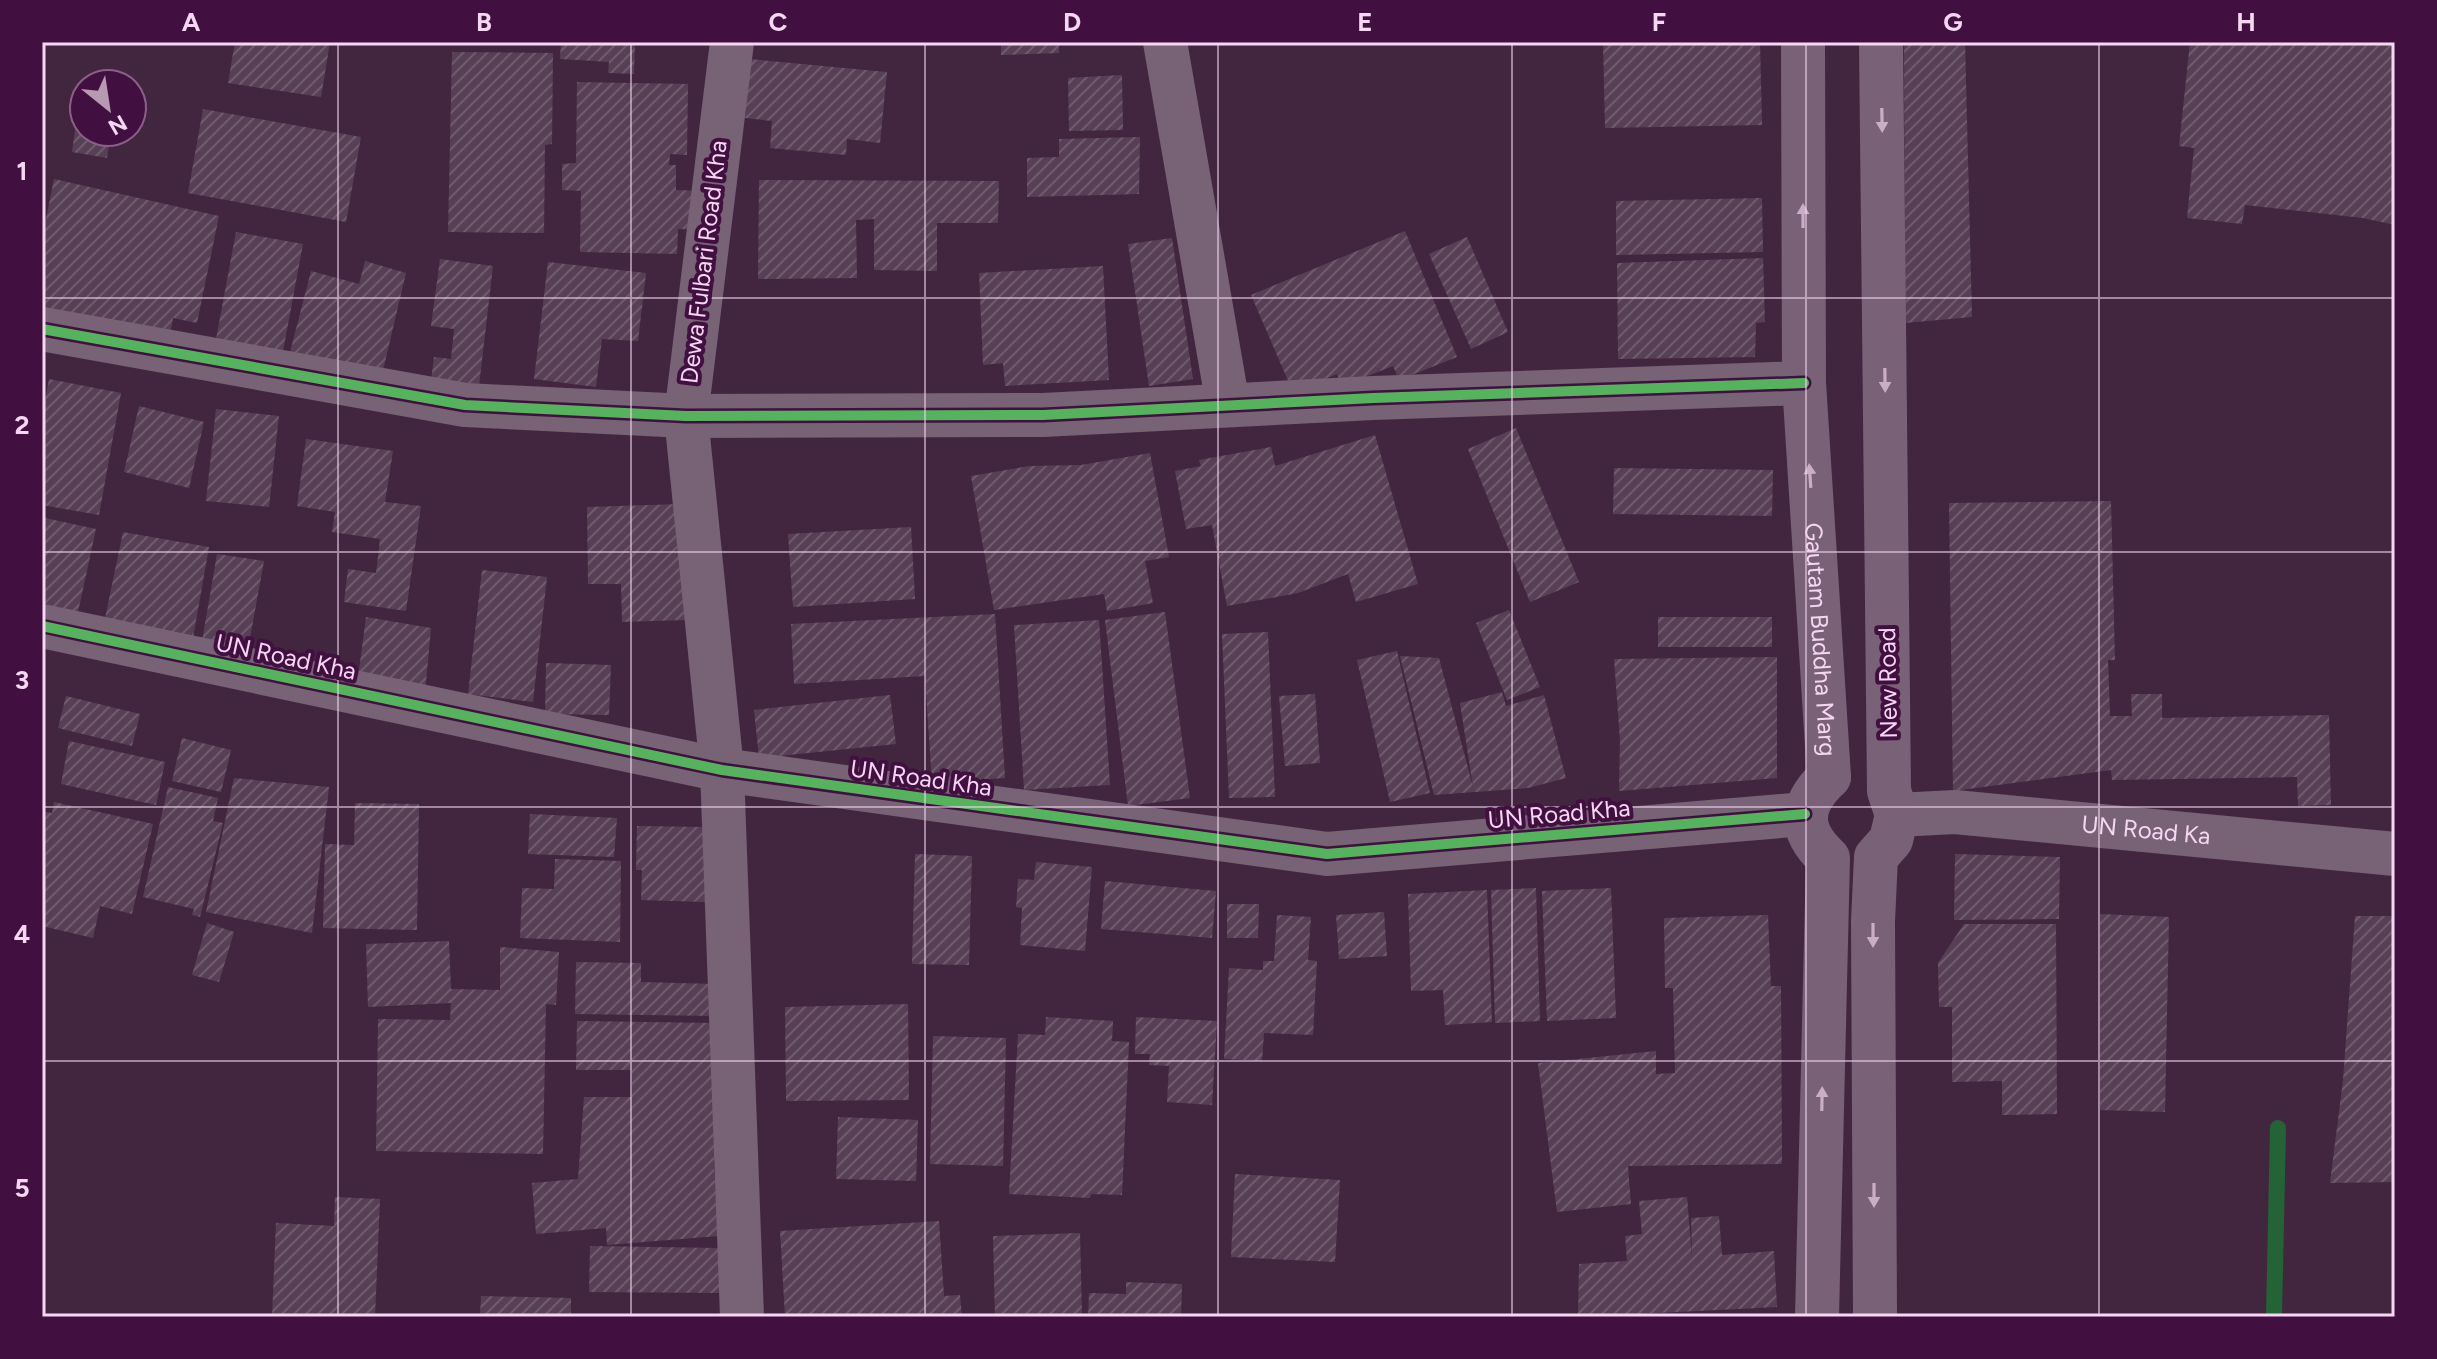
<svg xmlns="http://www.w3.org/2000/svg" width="2437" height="1359" viewBox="0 0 2437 1359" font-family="Figtree,sans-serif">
<defs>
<pattern id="building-hatch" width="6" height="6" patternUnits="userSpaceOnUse" patternTransform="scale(2)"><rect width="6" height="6" fill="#574055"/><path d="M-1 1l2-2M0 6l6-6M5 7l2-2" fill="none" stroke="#705b6e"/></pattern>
</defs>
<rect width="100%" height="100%" fill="#422640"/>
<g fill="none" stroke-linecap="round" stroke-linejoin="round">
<polyline stroke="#246336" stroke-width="16" points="2274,1317 2278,1128"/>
</g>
<g fill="url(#building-hatch)">
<polygon points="235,42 330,42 321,97 228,83"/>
<polygon points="561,42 635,42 634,74 608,73 609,62 560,59"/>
<polygon points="1001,42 1059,42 1059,53 1001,55"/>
<polygon points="1603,42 1760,42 1762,125 1605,128"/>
<polygon points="1904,42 1965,42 1972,317 1905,323"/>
<polygon points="2190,42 2395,42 2395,225 2363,218 2245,205 2242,224 2187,218 2194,148 2179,146"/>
<polygon points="452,52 553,53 552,144 545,145 544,233 448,232"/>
<polygon points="750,59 887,72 880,143 847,139 846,155 770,148 772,121 745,118"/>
<polygon points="1122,75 1123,130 1069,131 1068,78"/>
<polygon points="577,82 688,84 687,155 670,154 669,165 676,165 676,190 701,191 701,230 678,229 677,254 580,252 581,191 562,190 562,164 576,163"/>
<polygon points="79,102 84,103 84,132 111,132 107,158 72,152"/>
<polygon points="203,109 361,137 346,222 188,193"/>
<polygon points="1140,137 1139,194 1027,197 1027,158 1059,157 1059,139"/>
<polygon points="54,179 219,216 197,323 173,318 170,335 42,312 42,239"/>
<polygon points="759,180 999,181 998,223 937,223 937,271 874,270 874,219 856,220 857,278 758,279"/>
<polygon points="1762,198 1763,252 1616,255 1616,201"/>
<polygon points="1405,231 1457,357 1399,380 1393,366 1342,386 1337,374 1293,392 1251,295"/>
<polygon points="236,232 303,244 281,362 214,350"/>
<polygon points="1467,237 1508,332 1471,349 1429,254"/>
<polygon points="1172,238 1193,379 1149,386 1128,244"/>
<polygon points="1763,258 1765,322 1756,323 1755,357 1618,359 1617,263"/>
<polygon points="440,259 493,266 477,403 429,396 434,357 451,359 454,329 431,326"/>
<polygon points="365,261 406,273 380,383 288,360 311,271 359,284"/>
<polygon points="548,262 646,273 638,341 602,339 596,387 534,379"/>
<polygon points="1103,266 1109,380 1005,386 1003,363 983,365 979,273"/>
<polygon points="49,379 121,393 99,515 42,505 42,419"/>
<polygon points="139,406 204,422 189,488 124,472"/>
<polygon points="216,409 279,416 269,507 206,501"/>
<polygon points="1516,428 1579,582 1530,602 1468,449"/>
<polygon points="1375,435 1418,584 1356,602 1348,574 1298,593 1227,606 1212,525 1186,529 1175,471 1201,466 1199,460 1271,447 1275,466"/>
<polygon points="306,439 393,451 385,502 421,506 406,611 344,602 348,569 376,573 380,539 332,532 335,512 297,506"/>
<polygon points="1150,453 1169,557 1145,561 1153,603 1107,611 1104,594 994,610 971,476 1030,466 1081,465"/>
<polygon points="1614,468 1773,470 1772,516 1613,514"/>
<polygon points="2111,501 2115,660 2108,660 2110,716 2132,716 2131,694 2162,694 2162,718 2329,715 2331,805 2298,806 2297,777 2112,780 2111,770 1953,791 1949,503"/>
<polygon points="681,504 685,620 622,622 621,584 588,584 587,507"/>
<polygon points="45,518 96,529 75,626 42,619"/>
<polygon points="911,527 915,599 793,607 788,534"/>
<polygon points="123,532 209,547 193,638 104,623"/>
<polygon points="217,554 264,561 248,649 202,641"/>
<polygon points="482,570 547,577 533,702 468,694"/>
<polygon points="1509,610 1540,687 1507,700 1476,623"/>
<polygon points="1165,612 1190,798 1128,806 1105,620"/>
<polygon points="995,614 1005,778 932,783 925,676 794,684 791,624"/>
<polygon points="366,617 431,628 425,694 358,678"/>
<rect x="1658" y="617" width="114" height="30"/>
<polygon points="1099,620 1110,785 1024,790 1014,625"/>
<polygon points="1268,632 1275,797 1229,798 1222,634"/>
<polygon points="1397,651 1430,793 1390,802 1357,660"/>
<polygon points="1400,656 1439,658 1473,787 1460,703 1502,692 1506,706 1544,695 1566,778 1528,788 1434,795"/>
<polygon points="1777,657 1777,778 1619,791 1620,740 1614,659"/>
<polygon points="546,663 611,665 609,715 545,714"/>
<polygon points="1315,694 1320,763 1285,766 1279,696"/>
<polygon points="890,695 896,744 759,758 754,710"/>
<polygon points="66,696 140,714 132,746 58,728"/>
<polygon points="182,738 231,750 221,792 172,781"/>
<polygon points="69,741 165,762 156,805 61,784"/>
<polygon points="234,778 329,787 312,933 206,912"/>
<polygon points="168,787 218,798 213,821 223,823 200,917 192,915 194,909 143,897"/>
<polygon points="54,802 153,824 132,914 100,906 93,938 42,926 42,811 52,813"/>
<polygon points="355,803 419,804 417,930 323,928 325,844 354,845"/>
<polygon points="530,814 617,818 614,857 528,854"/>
<polygon points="637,826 707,827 705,902 641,900 642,870 636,870"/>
<polygon points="915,854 972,856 969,965 912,964"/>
<polygon points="1955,854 2060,857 2059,919 1954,920"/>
<polygon points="555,859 621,861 620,942 520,938 522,888 554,889"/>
<polygon points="1036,862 1092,867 1085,951 1020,945 1022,908 1016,907 1018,879 1034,880"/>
<polygon points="1105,881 1216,891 1212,938 1101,929"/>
<polygon points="1536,888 1540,1021 1495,1023 1491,890"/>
<polygon points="1611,888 1616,1018 1547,1021 1542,891"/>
<polygon points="1487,890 1492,1022 1445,1025 1443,990 1411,991 1408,894"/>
<polygon points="1227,904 1259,904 1258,938 1227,938"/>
<polygon points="1384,912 1387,956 1339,959 1336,915"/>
<polygon points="2100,914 2169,917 2165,1112 2100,1110"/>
<polygon points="1277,915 1311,917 1308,960 1317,961 1313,1035 1264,1033 1262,1061 1224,1059 1229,968 1263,970 1263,961 1274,961"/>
<polygon points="1768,915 1771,986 1781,986 1782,1164 1628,1166 1631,1204 1557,1212 1538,1063 1656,1051 1656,1074 1675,1073 1673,988 1665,988 1664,918"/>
<polygon points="2355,916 2395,916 2395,1182 2330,1183 2343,1080"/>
<polygon points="207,923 234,932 219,982 192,975"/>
<polygon points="1964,924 2056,924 2057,1114 2002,1115 2002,1081 1952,1082 1952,1007 1939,1007 1938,963"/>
<polygon points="449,941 451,989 500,990 500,947 559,952 556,1005 546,1004 543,1154 376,1151 378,1019 450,1020 451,1003 368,1007 366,944"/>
<polygon points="576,962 641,963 641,982 715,984 714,1016 575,1014"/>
<polygon points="908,1004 909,1100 786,1101 785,1007"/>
<polygon points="1046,1017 1113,1021 1112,1041 1129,1042 1122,1195 1091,1194 1090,1198 1009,1194 1018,1034 1045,1035"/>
<polygon points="1136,1017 1217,1021 1212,1105 1167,1102 1169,1066 1149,1065 1150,1054 1135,1054"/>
<polygon points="577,1021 717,1023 714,1168 719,1236 607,1245 606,1228 536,1234 532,1183 578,1179 584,1097 632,1097 632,1070 576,1070"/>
<polygon points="933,1036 1006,1038 1003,1166 930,1164"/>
<polygon points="838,1117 918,1120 916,1181 836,1179"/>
<polygon points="1235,1174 1340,1180 1335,1262 1231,1257"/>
<polygon points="335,1197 380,1199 375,1317 272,1317 276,1223 334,1226"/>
<polygon points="1687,1197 1692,1257 1691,1218 1719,1216 1722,1255 1774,1251 1777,1307 1578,1317 1579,1264 1627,1261 1625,1236 1642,1234 1639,1201"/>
<polygon points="939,1221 944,1296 960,1295 962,1317 785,1317 780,1231"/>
<polygon points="1080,1233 1082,1317 995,1317 993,1236"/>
<polygon points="590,1246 719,1248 719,1293 589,1292"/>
<polygon points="1126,1282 1182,1284 1181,1317 1088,1317 1089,1293 1126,1294"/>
<polygon points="481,1296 571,1298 571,1317 480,1317"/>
</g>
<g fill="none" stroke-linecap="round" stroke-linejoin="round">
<g stroke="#776276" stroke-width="44">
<polyline points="732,42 686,416 722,770 742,1317"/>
<polyline points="1165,42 1228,405"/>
<polyline points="42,329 465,405 686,416 1043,415 1373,398 1804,383"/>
</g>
<g stroke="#776276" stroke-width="44">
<polyline points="42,626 722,770 1327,854 1805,814"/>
<path id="s1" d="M1897 815 1955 812 2395 854"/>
</g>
<g stroke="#796177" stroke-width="44">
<path id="s2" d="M1803 42 1804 383 1829 777"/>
<path d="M1817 1317 1828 858C1798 830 1799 805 1829 777"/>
<polyline points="1875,1317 1873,921 1876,857 1891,840 1897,815 1889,791 1881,42"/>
</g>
<g stroke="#421040" stroke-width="15">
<g id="cycleway">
<polyline points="42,329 465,405 686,416 1043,415 1373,398 1804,383"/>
<polyline points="42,626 722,770 1327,854 1805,814"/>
</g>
</g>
<use href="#cycleway" stroke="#56b35d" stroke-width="10"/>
</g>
<defs><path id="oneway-solid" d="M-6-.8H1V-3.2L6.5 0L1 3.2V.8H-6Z" transform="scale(2)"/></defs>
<g fill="#caaec8">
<use href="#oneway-solid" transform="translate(1882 120) rotate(89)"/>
<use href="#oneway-solid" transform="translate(1803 216) rotate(-90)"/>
<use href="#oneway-solid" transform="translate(1885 380) rotate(89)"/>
<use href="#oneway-solid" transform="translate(1810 476) rotate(-94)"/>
<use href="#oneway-solid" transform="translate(1873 935) rotate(90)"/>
<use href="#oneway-solid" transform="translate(1822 1099) rotate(-89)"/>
<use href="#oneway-solid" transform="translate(1874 1195) rotate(90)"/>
</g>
<path fill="none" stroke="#f6d7f3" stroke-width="2" stroke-opacity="0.55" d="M338 42V1317M631 42V1317M925 42V1317M1218 42V1317M1512 42V1317M1806 42V1317M2099 42V1317M42 298H2395M42 552H2395M42 807H2395M42 1061H2395"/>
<g text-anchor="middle" stroke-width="8" stroke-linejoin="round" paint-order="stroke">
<g font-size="24" fill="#f6d7f3" stroke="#421040">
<text transform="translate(704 262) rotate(-83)" y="8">Dewa Fulbari Road Kha</text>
<text dy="8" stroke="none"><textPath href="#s2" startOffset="598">Gautam Buddha Marg</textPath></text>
<text transform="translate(286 657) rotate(12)" y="8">UN Road Kha</text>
<text transform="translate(1888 683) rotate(-91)" y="8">New Road</text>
<text transform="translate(921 778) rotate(8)" y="8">UN Road Kha</text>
<text transform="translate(1559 814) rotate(-5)" y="8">UN Road Kha</text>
<text dy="8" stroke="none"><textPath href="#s1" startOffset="250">UN Road Ka</textPath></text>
</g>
</g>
<rect width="2437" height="1359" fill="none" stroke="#421040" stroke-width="88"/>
<g transform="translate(108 108) rotate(150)"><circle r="38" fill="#421040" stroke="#8a6088" stroke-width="2"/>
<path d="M0-6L14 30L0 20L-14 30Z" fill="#b799b4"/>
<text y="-12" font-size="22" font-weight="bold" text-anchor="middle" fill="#f6d7f3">N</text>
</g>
<rect x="44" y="44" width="2349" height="1271" fill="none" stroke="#f6d7f3" stroke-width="3"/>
<g font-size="26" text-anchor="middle" font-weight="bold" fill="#f6d7f3">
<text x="191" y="31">A</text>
<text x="484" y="31">B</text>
<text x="778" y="31">C</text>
<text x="1072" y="31">D</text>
<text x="1365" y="31">E</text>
<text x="1659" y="31">F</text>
<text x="1953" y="31">G</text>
<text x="2246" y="31">H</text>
<text x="22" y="180">1</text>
<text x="22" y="434">2</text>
<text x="22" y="689">3</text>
<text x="22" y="943">4</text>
<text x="22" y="1197">5</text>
</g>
</svg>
